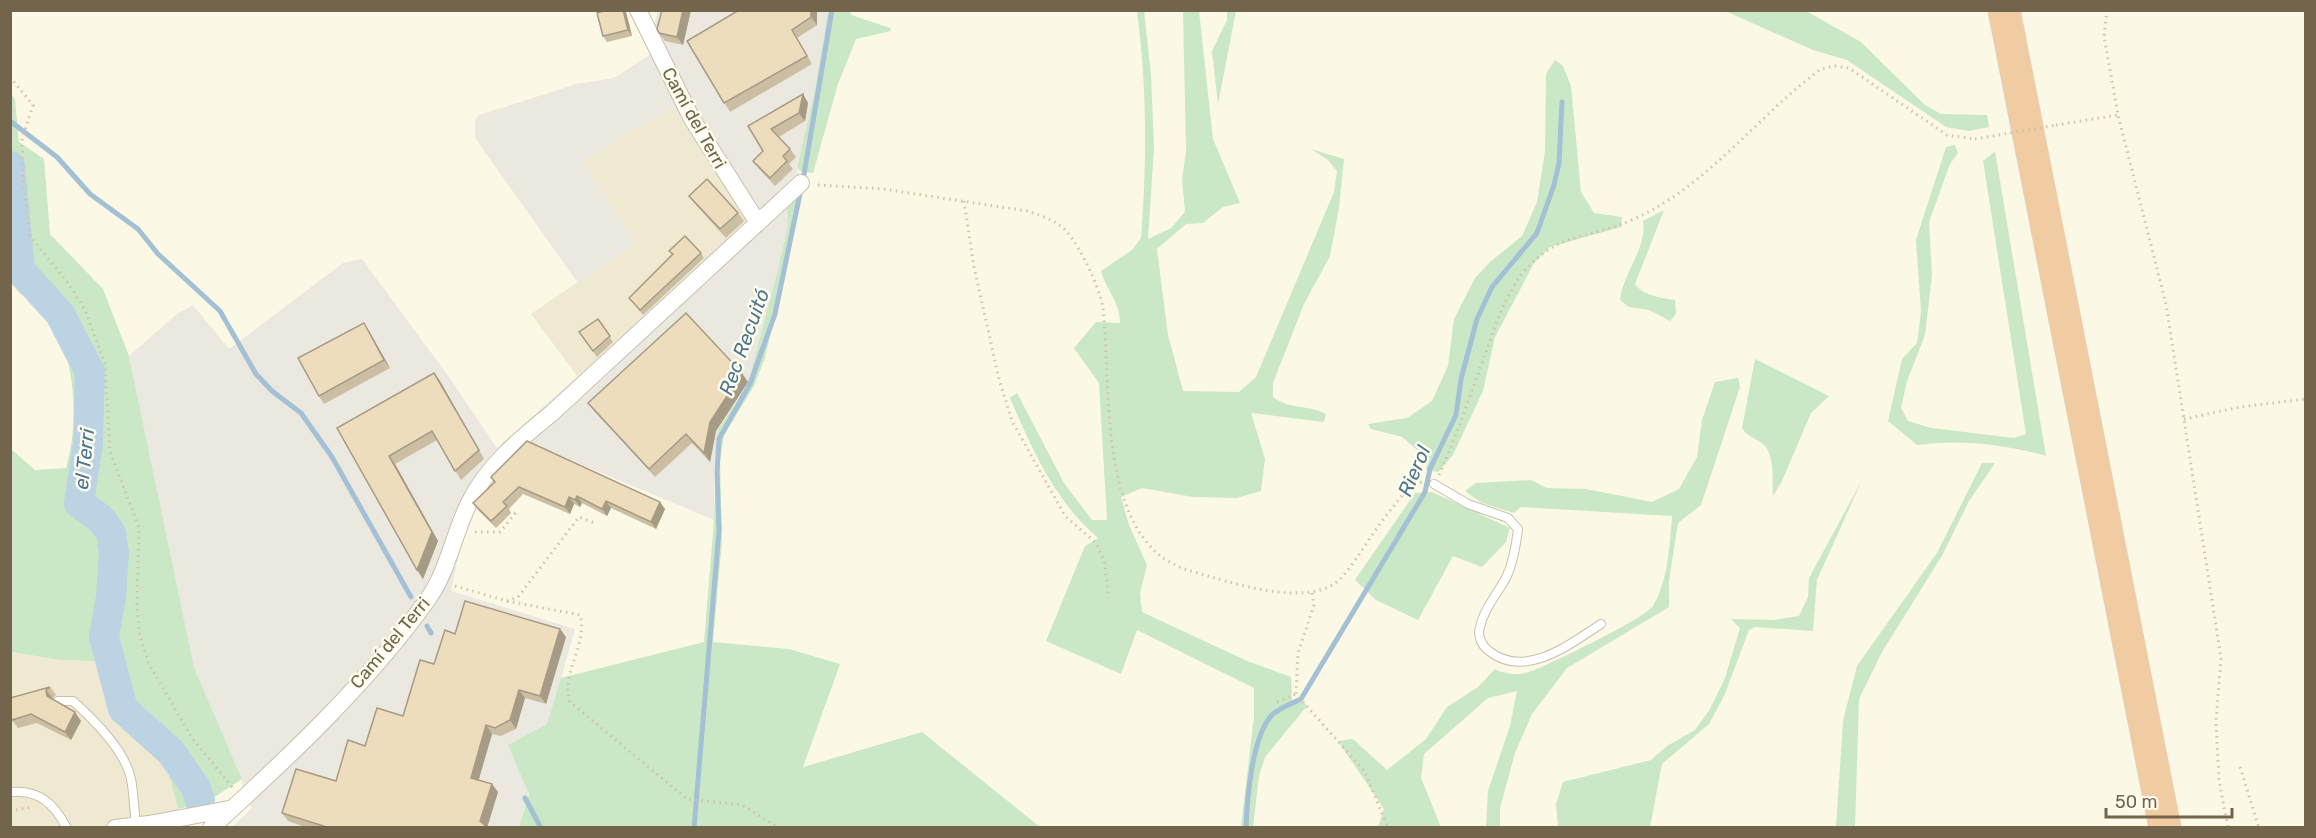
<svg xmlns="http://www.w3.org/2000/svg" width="2316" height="838" viewBox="0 0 2316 838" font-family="Rubik,sans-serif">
<rect width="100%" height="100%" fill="#fbf8e6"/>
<g fill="#efe9d2">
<polygon points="672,107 750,222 578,377 531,314 635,243 582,162"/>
<polygon points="10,652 60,660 95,661 113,705 131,730 168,770 184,827 11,827"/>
</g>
<polygon fill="#ebe8e0" points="658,11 828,11 815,89 797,168 801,183 788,207 788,226 762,340 748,384 719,428 714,472 714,520 520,439 470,501 451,591 575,629 519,827 232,827 252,808 244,798 242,779 194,667 129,356 178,313 193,305 229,349 343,263 362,259 449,377 497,448 750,222 672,107 582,162 636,243 578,283 475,138 475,120 479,115 577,84 614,78 649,55 650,39"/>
<g fill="#cae8c5">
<polygon points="828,11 850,11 851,15 890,28 891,31 856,39 838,84 813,173 800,171 797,168 815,89"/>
<path d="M1137 11H1144L1151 74 1154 148 1148 239 1171 228 1185 212 1182 179 1186 151 1183 11H1199L1213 139 1240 203 1223 207 1203 223 1186 224 1157 249 1168 335 1183 391 1239 392 1256 377 1334 192 1337 171 1328 160 1311 149 1344 159 1339 208 1330 256 1304 304 1273 383V397C1290 410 1307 404 1326 414L1324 422 1251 413 1265 459 1261 491 1237 498 1193 497 1142 488 1121 497 1129 525 1147 565 1140 593 1142 612 1247 661 1291 677 1292 700 1304 702 1307 706 1265 757 1259 776 1253 827H1241L1254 716V688L1137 630 1121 674 1046 641 1085 546 1098 538C1054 500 1033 451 1010 398L1017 393 1064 483 1092 520H1107L1099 383 1074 348 1096 322 1120 323C1120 301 1107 292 1101 271L1132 250 1141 238C1147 161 1147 87 1137 11Z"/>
<polygon points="1227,11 1236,11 1218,104 1212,51 1227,20"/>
<polygon points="1806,11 1861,42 1925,105 1941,114 1987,115 1989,127 1969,131 1946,127 1847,60 1813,50 1725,11"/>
<polygon points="1555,60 1563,66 1571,86 1581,192 1594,213 1622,217 1621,227 1550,247 1534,263 1495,337 1483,391 1453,455 1438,472 1426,470 1428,459 1402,437 1371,429 1368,424 1407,418 1432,401 1448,366 1454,319 1475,278 1490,262 1522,236 1537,202 1545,151 1546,74"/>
<path d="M10 93 15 99 19 142 44 159 50 234 103 289 129 356 194 667 242 779 207 802 178 809 168 770 131 730 113 705 95 661 60 660 11 652V449L35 470 66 468C79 425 76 358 51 320 41 306 21 298 11 283Z"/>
<path d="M1955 145 1958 153 1950 164 1929 222 1932 275 1925 335 1907 381 1901 408 1908 421 1931 428 2014 438 2026 434 1983 161 1995 151 2046 456C2003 444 1961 439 1917 445L1888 421 1902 359 1917 343 1921 312 1916 240 1946 147Z"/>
<polygon points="802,195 765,358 754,386 724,435 720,461 722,541 713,642 789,649 840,664 803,767 922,732 1040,827 519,827 529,794 508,745 547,724 561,678 704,642 714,520 717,439 719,428 748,384 778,269 788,226 787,207 795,198"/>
<path d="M1664 210 1635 284C1643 296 1662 298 1675 300L1676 314 1670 321 1649 310 1629 307 1620 300C1623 272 1647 250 1643 221Z"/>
<path d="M1755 359 1829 396 1811 413 1782 481 1773 496C1772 481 1775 458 1765 446 1758 438 1748 438 1742 428Z"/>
<path d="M1738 378 1740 387 1701 505 1678 523 1669 581V607L1567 668 1532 714 1515 753 1500 808V827H1486L1488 791 1510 726 1517 691 1488 698 1424 754 1421 778 1441 827H1378L1384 809 1338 741 1353 739 1387 770 1426 739 1447 707 1478 687 1495 669C1503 674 1517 675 1526 673 1543 668 1646 618 1653 606 1668 582 1670 543 1672 516L1521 507 1514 513 1482 503 1465 491 1476 483 1531 480 1547 488 1586 489 1652 502 1679 489 1697 457 1702 420 1715 382Z"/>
<polygon points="1982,463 1995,463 1969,501 1943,554 1882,652 1859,699 1855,827 1836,827 1843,721 1857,666 1937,553"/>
<polygon points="1862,480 1817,580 1813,631 1755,627 1749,630 1724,696 1709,724 1662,764 1650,827 1558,827 1556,804 1563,782 1651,760 1667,746 1695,730 1710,709 1725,678 1740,628 1731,619 1774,620 1799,616 1808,597 1809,578"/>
<polygon points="1432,492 1510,528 1506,542 1482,567 1453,556 1418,620 1376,600 1355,580 1415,493"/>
</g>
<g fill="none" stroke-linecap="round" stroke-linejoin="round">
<g stroke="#a3c0d5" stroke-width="5">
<polyline points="10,121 57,157 90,194 138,229 158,254 220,311 256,374 272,391 301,413 332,457 411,597"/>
<polyline points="803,180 832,10"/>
<polyline points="427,626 431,633"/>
<polyline points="525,798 541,828"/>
<polyline points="694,828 719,530 717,473 719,439 750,384 775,314 801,189"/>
<path d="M1246 828C1247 799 1252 736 1272 715 1279 708 1291 704 1301 699L1425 492 1430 469 1456 415 1461 379 1477 319 1492 287 1537 233 1554 185 1559 163 1562 102"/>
</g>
<polyline stroke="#bcd3e4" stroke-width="30" points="10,166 20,270 60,314 90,372 88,443 79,503 101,519 111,533 114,553 111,597 104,637 123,709 171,752 196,788 200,801"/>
<g stroke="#c9c0aa" stroke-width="10">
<g id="lane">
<path d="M1434 484 1468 504 1508 518 1518 529C1516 546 1513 563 1506 578 1497 594 1484 609 1480 627 1477 636 1482 646 1489 651 1525 680 1570 644 1601 624"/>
<path d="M58 701H73C94 720 125 750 131 779 134 794 134 810 136 825"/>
<path d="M10 792C39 789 54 804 67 828"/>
</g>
</g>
<g stroke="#c9c0aa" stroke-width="18">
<g id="street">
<polyline points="638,10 692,119 758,223"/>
<polyline points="115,828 149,824 229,809"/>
<path d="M211 828C288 758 367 684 428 599 448 571 454 533 469 503 487 466 521 438 552 413L801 183"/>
</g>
</g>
<g stroke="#dbd7d0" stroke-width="33">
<polyline id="highway" points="2004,10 2165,828"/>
</g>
<g stroke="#d4c2a2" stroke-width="3" stroke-dasharray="1.5 4.5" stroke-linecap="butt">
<polyline points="2107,10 2104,36 2118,115 2166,304 2221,658 2216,722 2219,780 2228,828"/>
<polyline points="10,77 33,105 22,139 23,181 30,236 68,283 85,310 105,364 110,452 139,527 137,604 139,632 148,662 192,738 233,788"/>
<polyline points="2056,125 2118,115"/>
<path d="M818 185 883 189 1027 211C1041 216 1057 220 1067 232 1081 248 1100 288 1103 309 1112 386 1095 545 1191 571 1229 582 1312 611 1342 577 1361 555 1374 529 1393 507 1401 497 1410 484 1423 482"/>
<polyline points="964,201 974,267 999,379 1012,421 1065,516 1096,543 1104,561 1109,598"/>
<polyline points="2184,419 2240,407 2306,399"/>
<path d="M1439 475C1457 435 1471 393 1486 352 1495 326 1505 296 1522 274 1558 230 1588 240 1634 219 1709 185 1756 117 1821 69L1835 66 1849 68 1947 135 1975 139"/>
<polyline points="475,532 500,532 518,510"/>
<polyline points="455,586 507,601 518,597 579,517 597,524"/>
<polyline points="1312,593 1314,605 1298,653 1296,694 1365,772 1388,828"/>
<path d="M507 601 580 615C588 647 560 672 570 702L687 799 742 805 779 828"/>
<polyline points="1277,702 1296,694"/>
<polyline points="2240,767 2259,828"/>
<polyline points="10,811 32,807"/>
</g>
<use href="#lane" stroke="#fff" stroke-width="8"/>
<use href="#street" stroke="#fff" stroke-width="16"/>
<use href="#highway" stroke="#f1cba1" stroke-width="32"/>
<polyline stroke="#d4c2a2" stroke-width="3" stroke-dasharray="1.5 4.5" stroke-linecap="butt" points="1975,139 2056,125"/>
</g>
<g fill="#ccbea3">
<polygon points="662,10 691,10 683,45 665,41 659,33"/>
<polygon points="626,12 632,36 607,42 603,36"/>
<polygon points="817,12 817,25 797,38 812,64 730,112 687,41"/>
<polygon points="803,94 808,103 805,121 779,137 790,149 796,157 789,164 793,169 775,186 759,169 753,161 763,151 748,126"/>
<polygon points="689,196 738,213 744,221 726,238 695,204"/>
<polygon points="669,251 701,253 704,258 643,315 629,298 672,254"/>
<polygon points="598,319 613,342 597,357 579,332"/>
<polygon points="369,331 390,368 324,404 319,396"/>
<polygon points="440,381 484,459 461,480 437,440 395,464 438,541 423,579 337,428"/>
<polygon points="748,382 716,431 710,462 692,443 655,477 594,411 588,403"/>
<polygon points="491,477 665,509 656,529 611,508 607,516 582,503 580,507 574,504 570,514 523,494 509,509 511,513 496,528 478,510 473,503 494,483"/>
<polygon points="560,629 566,637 546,704 525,698 516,729 501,736 492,734 478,780 498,792 487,826 488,828 308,828 288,821 282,813 336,781 365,746 403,716 434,664 455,634"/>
<polygon points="50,687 56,695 52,699 81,721 71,740 37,723 18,728 12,720"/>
</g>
<g fill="#a69b84">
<polygon points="623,10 625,10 626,12 632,36 628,30"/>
<polygon points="683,10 691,10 683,45 677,37"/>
<polygon points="811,10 816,10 817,12 817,25 811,17"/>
<polygon points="803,94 808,103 805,121 799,113"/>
<polygon points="364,323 369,331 390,368 384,360"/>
<polygon points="434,373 440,381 484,459 479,450"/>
<polygon points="742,373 748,382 716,431 710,462 704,453 710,422"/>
<polygon points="389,456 395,464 438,541 423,579 417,570"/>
<polygon points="577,496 582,503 580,507 575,500"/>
<polygon points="569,497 574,504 570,514 565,507"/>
<polygon points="606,501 611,508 607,516 602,509"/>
<polygon points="660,502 665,509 656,529 651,522"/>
<polygon points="560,629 566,637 546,704 540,696"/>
<polygon points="46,690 52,698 53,705 47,696"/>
<polygon points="519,690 525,698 516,729 510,720"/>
<polygon points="75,712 81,721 71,740 65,732"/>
<polygon points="486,725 492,734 477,786 471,778"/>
<polygon points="492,784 498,792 487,828 480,821"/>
</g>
<g fill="#edddbd" stroke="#a69b84" stroke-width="1.5">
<polygon points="606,10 623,10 628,30 603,36 597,13"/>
<polygon points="662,10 683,10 677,37 659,33 657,29"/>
<polygon points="739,10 811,10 811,17 792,30 807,56 724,103 687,41"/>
<polygon points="803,94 799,113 771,129 790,149 783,156 787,161 770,178 753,161 763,151 748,126"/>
<polygon points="707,179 738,213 720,229 689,196"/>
<polygon points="685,236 701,253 640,310 629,298 673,254 669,251"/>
<polygon points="686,313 742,373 710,422 704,453 686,434 649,469 588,403"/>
<polygon points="598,319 610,336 593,351 579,332"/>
<polygon points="364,323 384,360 319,396 298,358"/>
<polygon points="434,373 479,450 455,471 432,431 389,456 432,532 417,570 337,428"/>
<polygon points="527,441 660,502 651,522 606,501 602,509 577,496 575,500 569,497 565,507 519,487 503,502 507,506 491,521 473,503 495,482 491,477"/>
<polygon points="465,601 560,629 540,696 519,690 510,720 495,728 486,725 471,778 492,784 480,821 488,828 330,828 282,813 296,769 336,781 348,740 365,746 377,708 403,716 420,660 434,664 445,630 455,634"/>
<polygon points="50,687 46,690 47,696 75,712 65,732 31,714 12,720 10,716 10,698"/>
</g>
<g text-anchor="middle" stroke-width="5" stroke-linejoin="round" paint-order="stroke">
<g font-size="18" fill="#73644c" stroke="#fefcec">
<text transform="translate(694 118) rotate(61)" y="6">Camí del Terri</text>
<text transform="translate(390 643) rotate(-50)" y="6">Camí del Terri</text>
</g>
<g font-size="20" font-style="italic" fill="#4e7592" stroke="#fefcec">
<text transform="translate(744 342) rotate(-70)" y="7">Rec Recuitó</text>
<text transform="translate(84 459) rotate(-84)" y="7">el Terri</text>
<text transform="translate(1414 471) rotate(-67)" y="7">Rierol</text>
</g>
</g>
<rect width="2316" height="838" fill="none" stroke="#73644c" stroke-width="24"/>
<path d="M2106 808v9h126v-9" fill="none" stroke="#73644c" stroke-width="3"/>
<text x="2115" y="808" font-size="18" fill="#73644c" stroke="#fefcec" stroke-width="4.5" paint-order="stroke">50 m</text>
</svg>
